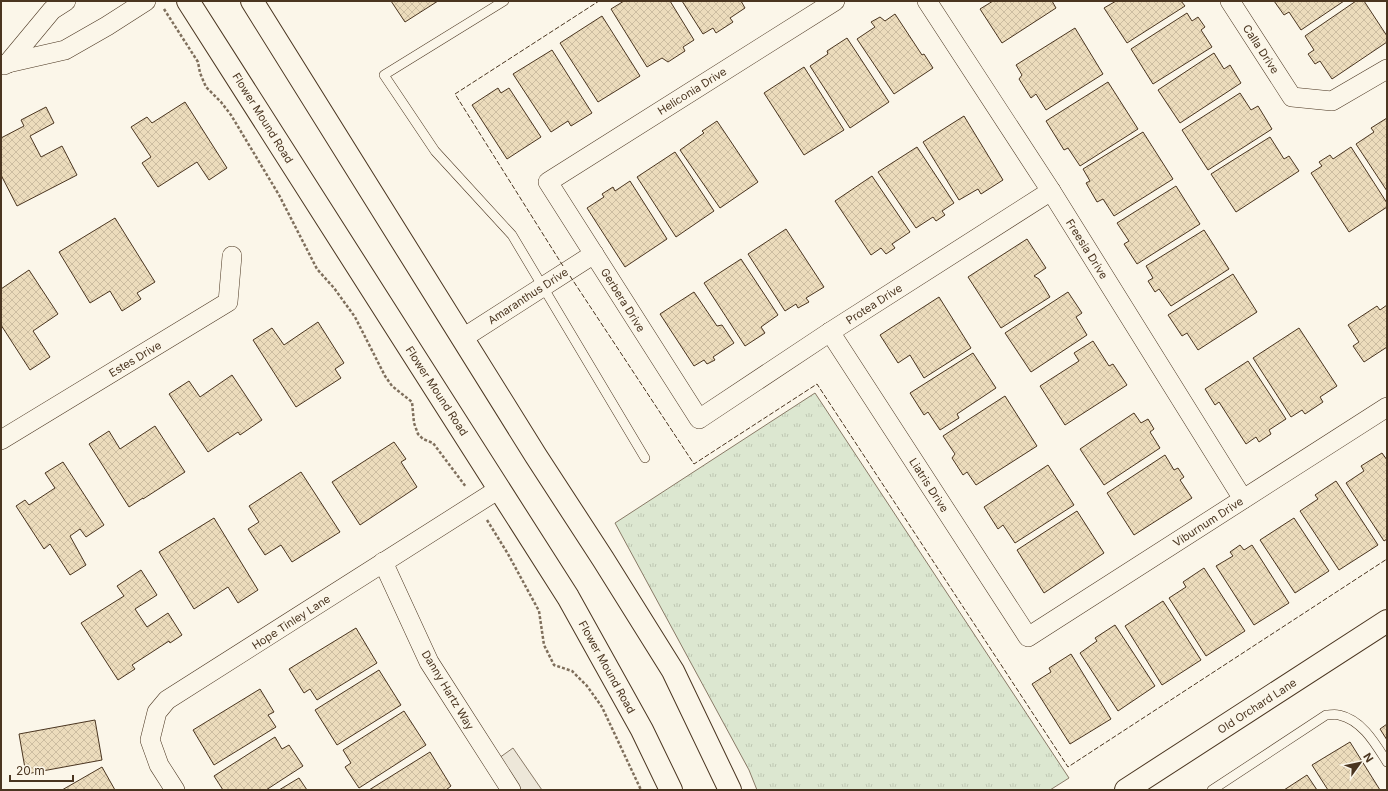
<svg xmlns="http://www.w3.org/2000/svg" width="1388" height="791" viewBox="0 0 1388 791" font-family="Inter,sans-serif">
<defs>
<pattern id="grass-tufts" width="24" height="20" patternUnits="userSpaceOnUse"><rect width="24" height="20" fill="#dce7d0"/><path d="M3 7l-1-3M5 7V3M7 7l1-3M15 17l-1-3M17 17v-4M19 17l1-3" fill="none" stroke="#bec7b2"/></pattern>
<pattern id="building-cross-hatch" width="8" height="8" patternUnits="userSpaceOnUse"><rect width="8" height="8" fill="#ecdcbc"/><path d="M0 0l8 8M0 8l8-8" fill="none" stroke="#ccbda1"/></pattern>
</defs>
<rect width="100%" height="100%" fill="#fbf6e9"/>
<polygon fill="url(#grass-tufts)" stroke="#887966" points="815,393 1069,778 1050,790 757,790 749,770 615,523"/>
<polygon fill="#ede7d9" stroke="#887966" points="513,748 542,790 521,790 499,758"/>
<g fill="url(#building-cross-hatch)" stroke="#4a3520">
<polygon points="391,1 438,1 405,22"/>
<polygon points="624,1 670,1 694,40 683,47 685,51 668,62 662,58 647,67 611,9"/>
<polygon points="682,1 741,1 745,8 730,18 733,22 716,33 713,28 703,34"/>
<polygon points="993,1 1052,1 1056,8 1002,43 980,9"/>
<polygon points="1116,1 1181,1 1185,6 1127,43 1104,8"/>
<polygon points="1274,1 1344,1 1301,30 1289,12 1284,15"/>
<polygon points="1356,1 1364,1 1387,36 1387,42 1332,79 1320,61 1315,64 1308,54 1314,50 1305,36"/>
<polygon points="1187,13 1192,21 1198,17 1205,27 1201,30 1212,47 1153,84 1131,49"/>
<polygon points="895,14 922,55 924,54 933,68 894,94 857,39 875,27 871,22 880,17 885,21"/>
<polygon points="602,16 640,76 598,102 560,43"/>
<polygon points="1075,28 1103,74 1046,110 1036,94 1031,98 1019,79 1022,75 1016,65"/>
<polygon points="847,38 889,102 850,128 810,66 828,54 827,51"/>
<polygon points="552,50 592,113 571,126 568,121 551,132 513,74"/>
<polygon points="1214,53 1224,69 1230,65 1241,83 1180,123 1158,90"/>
<polygon points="804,67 844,130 804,155 764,93"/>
<polygon points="1108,82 1138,129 1080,166 1068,148 1064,150 1046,121"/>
<polygon points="498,88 501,93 509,88 541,137 507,159 472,105"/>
<polygon points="1240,93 1251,110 1258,106 1272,129 1208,170 1182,130"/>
<polygon points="185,102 227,168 209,180 197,162 158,187 142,163 151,157 131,127 147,117 152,123"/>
<polygon points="46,107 54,123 30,136 41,157 62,146 77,175 17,206 1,175 1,138 24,126 21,120"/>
<polygon points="964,116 1003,180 981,194 978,189 959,200 923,142"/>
<polygon points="1387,118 1387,191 1356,144 1374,132 1371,128"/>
<polygon points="717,121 758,182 720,208 680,150 704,133 702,131"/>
<polygon points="1143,132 1173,179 1114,216 1103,199 1097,202 1086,183 1090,181 1083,169"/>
<polygon points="1270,137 1284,159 1289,156 1299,171 1236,212 1211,174"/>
<polygon points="917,147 954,203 942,211 945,215 936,221 933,217 916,228 878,172"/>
<polygon points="1351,147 1387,203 1387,207 1349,232 1311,173 1322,166 1319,162 1330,155 1333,159"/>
<polygon points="675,152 714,211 676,237 637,177"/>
<polygon points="872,176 910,232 892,244 895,248 886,254 881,248 871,255 835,201"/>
<polygon points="630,181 667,239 625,267 587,208 604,197 602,194 613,187 615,191"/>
<polygon points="1176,186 1200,224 1137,264 1124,244 1129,241 1117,223"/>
<polygon points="115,218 155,282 137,293 141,299 122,311 110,291 90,303 59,252"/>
<polygon points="786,229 824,287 806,298 809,302 798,308 796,304 785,311 748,254"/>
<polygon points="1204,230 1229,269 1171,306 1159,289 1155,292 1148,281 1153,278 1146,266"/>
<polygon points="1027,239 1046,268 1034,276 1039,279 1050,297 1001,328 968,277"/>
<polygon points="741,259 778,315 761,327 765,333 745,346 704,283"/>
<polygon points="29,270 58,314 33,331 50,357 30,370 1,325 1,289"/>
<polygon points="1233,274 1257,312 1198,350 1187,333 1182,336 1168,315"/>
<polygon points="694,292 717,326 722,325 734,343 713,357 715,360 707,364 704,360 694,366 660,314"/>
<polygon points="1068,292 1082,313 1076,317 1087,335 1031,372 1005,333"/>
<polygon points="939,297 971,348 924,378 910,355 898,363 880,335"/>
<polygon points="1387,305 1387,347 1364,362 1353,346 1359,342 1348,325 1377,306 1380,310"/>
<polygon points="318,322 344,363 335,369 341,378 296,407 253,340 272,328 284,345"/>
<polygon points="1299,328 1337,386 1320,397 1323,402 1305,414 1302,410 1291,417 1253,358"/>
<polygon points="1093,341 1109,366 1113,364 1127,385 1065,425 1040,386 1079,361 1074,353"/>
<polygon points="973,353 996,388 957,414 959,418 940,430 928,412 924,415 910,393"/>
<polygon points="1248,361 1286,419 1269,430 1271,434 1259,442 1256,437 1246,444 1219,402 1215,405 1205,389"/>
<polygon points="232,375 262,420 240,435 238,432 208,452 169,394 189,381 200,397"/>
<polygon points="1005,396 1037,446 976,485 967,472 963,475 952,458 955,454 943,436"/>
<polygon points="1134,413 1141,423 1148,419 1154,429 1150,432 1160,448 1104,485 1080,449"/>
<polygon points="155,426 185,472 143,499 143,498 129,507 89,444 109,431 120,449"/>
<polygon points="394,442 406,459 401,462 417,487 360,525 332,482"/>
<polygon points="1382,453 1387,460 1387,539 1384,541 1346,483 1364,471 1361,466"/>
<polygon points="1165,455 1174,470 1178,468 1184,477 1180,480 1192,498 1134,535 1107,493"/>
<polygon points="63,462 104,525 86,537 80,529 70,536 86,565 70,575 50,544 44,549 16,506 25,500 29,505 55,488 45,473"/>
<polygon points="1048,465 1074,505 1015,543 1003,525 998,529 984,507"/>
<polygon points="301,472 340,532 292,562 281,545 265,555 248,529 259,522 249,506"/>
<polygon points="1336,481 1378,545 1339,570 1300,511 1318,499 1315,495"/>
<polygon points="1077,511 1104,553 1044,593 1017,550"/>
<polygon points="214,518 258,590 238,603 228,587 194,609 159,552"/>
<polygon points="1294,518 1329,571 1295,593 1260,540"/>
<polygon points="1240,545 1244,550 1252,545 1289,603 1254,625 1216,566 1233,556 1230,552"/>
<polygon points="1204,568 1245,631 1206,656 1169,598 1186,587 1183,582"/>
<polygon points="141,570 157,595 135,609 147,627 168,613 182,635 170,643 169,641 132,665 135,669 118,680 81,623 124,596 117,586"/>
<polygon points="1163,601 1201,660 1162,685 1125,626"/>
<polygon points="1115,625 1155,686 1118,711 1080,653 1097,641 1095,638"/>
<polygon points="356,628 377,663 317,700 310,689 304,693 289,669"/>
<polygon points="1071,654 1111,719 1070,744 1032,684 1051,672 1049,668"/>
<polygon points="379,670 401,705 337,745 315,710"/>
<polygon points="260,689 274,712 268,715 276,727 214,765 193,730"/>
<polygon points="404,711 426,745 359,788 345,767 351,763 343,750"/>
<polygon points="95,720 102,760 26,774 19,734"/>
<polygon points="1387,724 1387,740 1380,729"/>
<polygon points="275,737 282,749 289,745 303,766 266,790 223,790 214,776"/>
<polygon points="1350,742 1380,790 1328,790 1312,765"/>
<polygon points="430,752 451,786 446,790 369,790"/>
<polygon points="102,767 115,790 62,790"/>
<polygon points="1307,775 1317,790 1284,790"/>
<polygon points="299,778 307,790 279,790"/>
</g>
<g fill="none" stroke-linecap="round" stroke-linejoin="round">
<g stroke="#4a3520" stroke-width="10">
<g id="lane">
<polyline points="504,1 384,75 435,151 512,235 645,458"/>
<path d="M1212 790 1326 715C1330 715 1335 714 1339 715 1362 720 1375 743 1387 762"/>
</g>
</g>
<g stroke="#4a3520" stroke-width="20">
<g id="street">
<polyline points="835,1 548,182 699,419 830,332 1051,191"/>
<polyline points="927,1 1051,191 1243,499"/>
<polyline points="1230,1 1292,97 1332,101 1387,69"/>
<polyline points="8,63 65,50 107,26 146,1"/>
<polyline points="4,65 8,63 52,10 66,1"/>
<polyline points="830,332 1028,637 1387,407"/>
<polyline points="463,338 594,254"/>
<polyline points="1,440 228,302 232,256"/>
<polyline points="383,562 429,662 511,790"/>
<polyline points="175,790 159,765 150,740 157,712 167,700 499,489"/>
</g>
</g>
<g stroke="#4a3520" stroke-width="24">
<polyline id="secondary" points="1126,790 1387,621"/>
</g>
<g stroke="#4a3520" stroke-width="24">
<g id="primary">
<polyline points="188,1 568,597 642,730 671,790"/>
<polyline points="252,1 536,456 603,559 673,671 730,790"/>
</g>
</g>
<g stroke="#7f6f5c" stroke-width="2.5" stroke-dasharray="3 2" stroke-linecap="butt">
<polyline points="164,9 198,62 200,73 206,87 221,102 231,115 279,195 317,269 334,288 355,317 385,376 392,386 412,402 414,423 418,434 423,439 433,443 466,487"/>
<polyline points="487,520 508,554 539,611 544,645 554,665 572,671 587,686 602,707 641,790"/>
</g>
<use href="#lane" stroke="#fbf6e9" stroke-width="9"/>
<use href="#street" stroke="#fbf6e9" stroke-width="19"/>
<use href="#secondary" stroke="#fbf6e9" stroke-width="22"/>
<use href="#primary" stroke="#fbf6e9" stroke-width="22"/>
<g stroke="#4a3520" stroke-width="1" stroke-dasharray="5 2" stroke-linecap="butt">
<polyline points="563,266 455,94 599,1"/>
<polyline points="570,276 694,464 817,384 1068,767 1387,559"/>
</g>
</g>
<g text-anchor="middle" stroke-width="3" stroke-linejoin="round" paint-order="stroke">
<g font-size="11" fill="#4a3520" stroke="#fbf6e9">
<text transform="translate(1261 49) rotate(57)" y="4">Calla Drive</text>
<text transform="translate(692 91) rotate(-32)" y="4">Heliconia Drive</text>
<text transform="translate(263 118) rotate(58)" y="4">Flower Mound Road</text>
<text transform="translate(1087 249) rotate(58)" y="4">Freesia Drive</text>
<text transform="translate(528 296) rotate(-33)" y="4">Amaranthus Drive</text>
<text transform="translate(623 300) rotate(58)" y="4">Gerbera Drive</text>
<text transform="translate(874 304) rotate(-33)" y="4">Protea Drive</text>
<text transform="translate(135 359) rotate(-31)" y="4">Estes Drive</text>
<text transform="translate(437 391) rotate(57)" y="4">Flower Mound Road</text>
<text transform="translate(929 485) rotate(57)" y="4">Liatris Drive</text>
<text transform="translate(1208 522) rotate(-33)" y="4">Viburnum Drive</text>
<text transform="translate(291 622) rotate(-33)" y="4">Hope Tinley Lane</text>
<text transform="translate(607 667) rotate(61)" y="4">Flower Mound Road</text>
<text transform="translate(448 690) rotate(59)" y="4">Danny Hartz Way</text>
<text transform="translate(1257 706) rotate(-33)" y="4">Old Orchard Lane</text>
</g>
</g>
<rect width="1388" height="791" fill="none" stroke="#4a3520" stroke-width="4"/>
<g transform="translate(1360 763) rotate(57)" stroke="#fbf6e9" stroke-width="3" paint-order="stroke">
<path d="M0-3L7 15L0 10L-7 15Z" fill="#4a3520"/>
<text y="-6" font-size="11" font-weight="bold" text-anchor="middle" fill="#4a3520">N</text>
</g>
<path d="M10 775v6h63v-6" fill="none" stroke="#4a3520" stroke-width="2"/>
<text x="16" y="775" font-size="12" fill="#4a3520" stroke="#fbf6e9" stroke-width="3" paint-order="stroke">20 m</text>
</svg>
